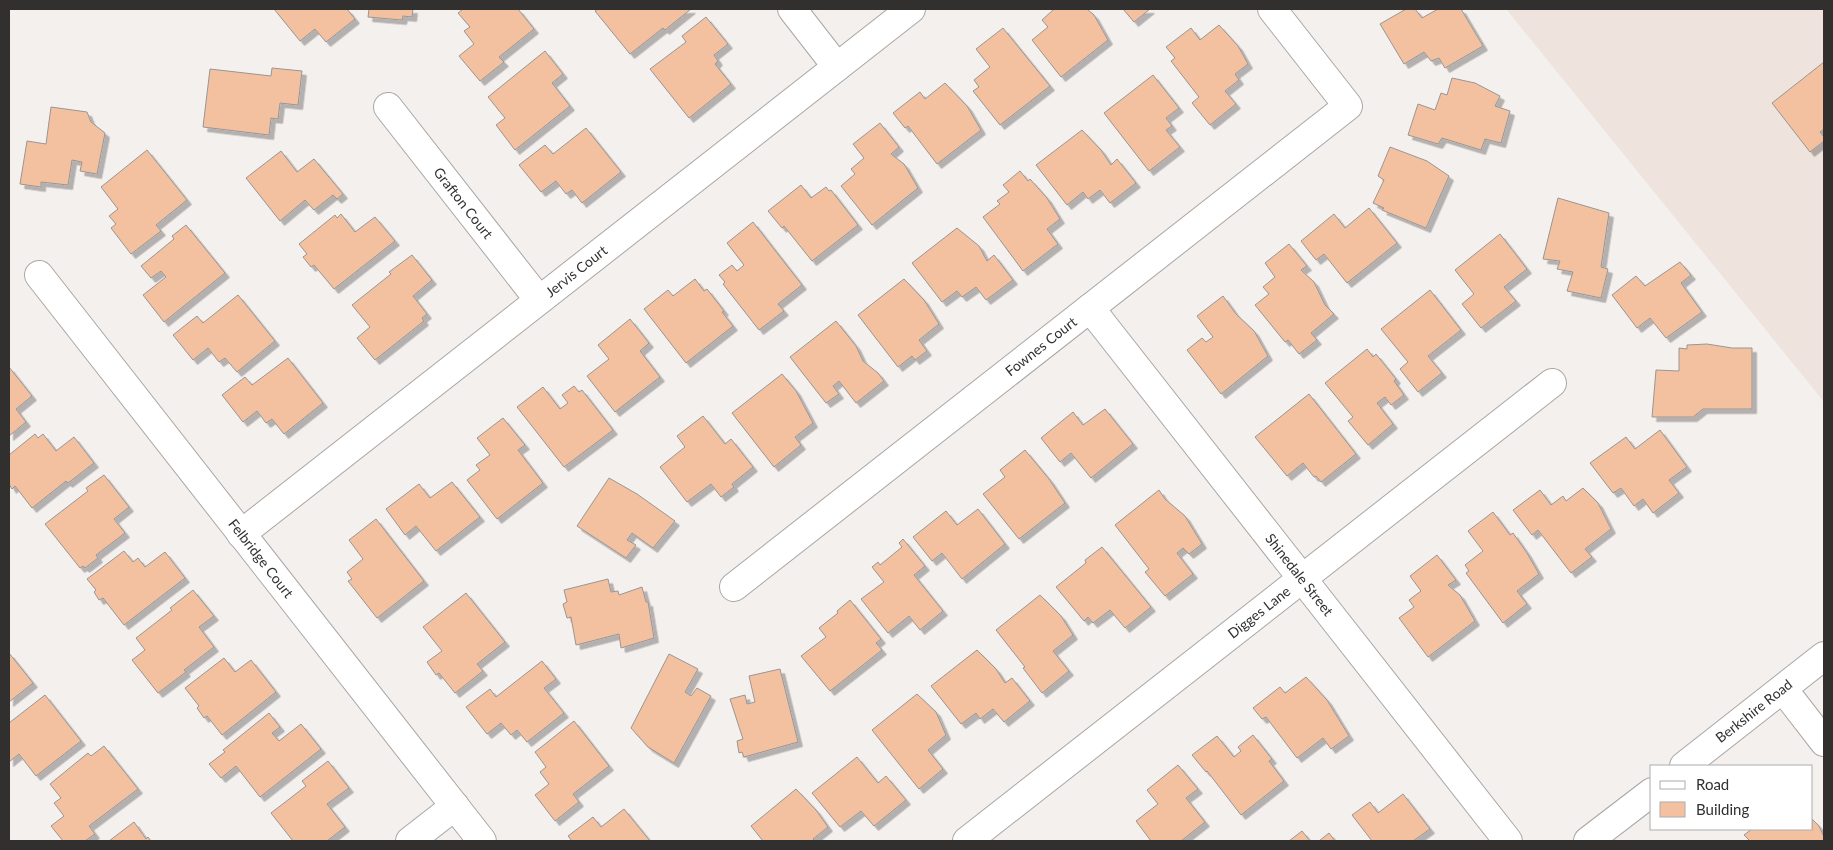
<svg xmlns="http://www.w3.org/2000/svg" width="1833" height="850" viewBox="0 0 1833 850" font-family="Lato,sans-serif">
<defs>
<filter id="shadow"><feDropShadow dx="4.5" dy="4.5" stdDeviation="0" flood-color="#0004"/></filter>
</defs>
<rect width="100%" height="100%" fill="#f4f0ee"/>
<polygon fill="#efe4dd" points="1506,9 1824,9 1824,402"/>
<g fill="#f4c1a0" stroke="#999593" filter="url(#shadow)">
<polygon points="274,9 347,9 355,19 326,42 315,29 300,41"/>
<polygon points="369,9 413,9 412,17 403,16 402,20 368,17"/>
<polygon points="463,9 518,9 534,29 499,57 504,62 480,81 459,56 474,44 464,31 470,27 458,13"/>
<polygon points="598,9 691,9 665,30 663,28 630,54 595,11"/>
<polygon points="1054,9 1087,9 1094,15 1108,40 1061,77 1032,40 1048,27 1042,20"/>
<polygon points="1123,9 1150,9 1134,22"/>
<polygon points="1406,9 1415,9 1422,18 1438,9 1461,9 1483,46 1445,68 1439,58 1431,61 1424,52 1404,64 1380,24"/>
<polygon points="706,17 728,44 714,55 718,61 715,64 731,84 689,118 650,69 686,42 682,36"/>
<polygon points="1219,25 1238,46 1248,64 1235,74 1239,80 1225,91 1236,104 1210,125 1192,103 1199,97 1171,61 1175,58 1166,47 1191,28 1200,40"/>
<polygon points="1003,28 1050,86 1000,125 973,91 979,87 974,80 990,67 976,49"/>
<polygon points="545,51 563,74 552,83 570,106 515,150 496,125 505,118 488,97"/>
<polygon points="1824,62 1824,129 1820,132 1824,137 1824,141 1810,152 1772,103"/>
<polygon points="272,68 302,71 298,105 280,103 278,119 271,118 269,135 203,127 210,69 271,76"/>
<polygon points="1153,75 1179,108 1166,118 1172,126 1166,130 1180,147 1149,171 1104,113"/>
<polygon points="1452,78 1475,83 1500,96 1495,106 1510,111 1501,143 1485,139 1481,150 1442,138 1438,144 1408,135 1418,104 1435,110 1441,93 1447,95"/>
<polygon points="945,83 967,106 981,130 937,164 908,126 905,128 893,113 920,92 925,99"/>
<polygon points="51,107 87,112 91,122 105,133 97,174 80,171 82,162 72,160 68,185 41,182 41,187 20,184 27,141 46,144"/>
<polygon points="880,123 899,147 891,154 904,164 918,188 872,225 841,186 855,174 851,169 864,158 853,144"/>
<polygon points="586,128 621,172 582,203 572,190 566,194 556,181 541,192 519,165 545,145 553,154"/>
<polygon points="1082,130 1101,150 1111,165 1117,159 1136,183 1110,203 1100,190 1088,199 1083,192 1067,205 1036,165"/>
<polygon points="1390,147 1427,161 1449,176 1426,228 1382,210 1384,208 1373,203 1384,180 1378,176"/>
<polygon points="147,150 187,200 156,225 161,231 131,254 111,228 116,224 109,216 118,209 101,187"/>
<polygon points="281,151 297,172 314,159 343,194 337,199 333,195 314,210 305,200 280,221 246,178"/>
<polygon points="1020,171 1028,181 1030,179 1047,198 1060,219 1047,229 1058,244 1023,271 983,217 1000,204 997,201 1009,192 1003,185"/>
<polygon points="801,185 811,198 826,187 829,191 831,190 858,225 812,261 784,226 782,228 768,211"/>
<polygon points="1558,198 1609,213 1601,267 1608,269 1601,298 1567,291 1573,272 1557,269 1560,261 1543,259"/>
<polygon points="1369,208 1397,243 1347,283 1324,254 1316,260 1301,241 1334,214 1345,228"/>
<polygon points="341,214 355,232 375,217 395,241 334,289 314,265 311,267 303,257 307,254 299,244 335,215 337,218"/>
<polygon points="753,222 802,285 778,304 784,311 759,330 723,284 725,282 719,275 732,265 737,271 744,265 727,243"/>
<polygon points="186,225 225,273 164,322 143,295 166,277 161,271 151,278 141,266 174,239 172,236"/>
<polygon points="957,228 979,246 987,261 994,255 1013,280 986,300 976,287 962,297 957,291 942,302 912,263"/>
<polygon points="1500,234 1527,269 1504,287 1516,301 1481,328 1462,304 1474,294 1455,270"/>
<polygon points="1289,244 1307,266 1301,270 1314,282 1325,305 1334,314 1311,333 1317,340 1299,354 1288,340 1285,342 1255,305 1269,294 1263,287 1275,277 1265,263"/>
<polygon points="412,255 432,280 413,296 427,314 422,318 424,321 375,360 357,338 370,327 352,305 391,274 389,272"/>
<polygon points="1680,262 1691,275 1681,283 1702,312 1666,338 1650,318 1637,328 1612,295 1636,276 1645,286"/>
<polygon points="695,279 704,291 707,289 724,311 722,312 733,326 686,363 644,309 668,290 673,296"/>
<polygon points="904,279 924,300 939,324 919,340 927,351 915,360 912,356 898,367 858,315"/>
<polygon points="1430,290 1461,330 1428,356 1442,373 1418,392 1400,369 1408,362 1381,329"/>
<polygon points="238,295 275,341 237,372 225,358 219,362 208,348 193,360 173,335 197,316 203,323"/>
<polygon points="1223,296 1236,314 1254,331 1268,356 1221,394 1187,350 1202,338 1206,342 1213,337 1197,316"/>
<polygon points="630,319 649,343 640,351 660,377 615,412 587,376 609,359 598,345"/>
<polygon points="836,321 856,346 863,361 878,373 884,381 856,403 839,381 833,386 839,394 826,403 790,357"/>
<polygon points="1707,344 1732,348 1752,348 1752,409 1703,409 1693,417 1652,417 1656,370 1679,371 1679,348 1687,349 1687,345"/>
<polygon points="1367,349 1373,357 1376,354 1396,379 1394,381 1404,395 1391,405 1385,397 1377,403 1393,424 1368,445 1348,421 1353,417 1325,383"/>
<polygon points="288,358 323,403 284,434 272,419 266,423 257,411 243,422 222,395 245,377 252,385"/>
<polygon points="9,367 32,396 16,409 26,422 9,436"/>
<polygon points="782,374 796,391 813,423 795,437 801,445 774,467 732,413"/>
<polygon points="574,386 579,392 582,390 613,430 564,467 517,407 543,387 560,409 568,403 562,395"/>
<polygon points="1309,394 1356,454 1321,482 1316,476 1314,477 1303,463 1287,476 1255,437"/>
<polygon points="1105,409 1133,444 1091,478 1071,453 1060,462 1041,438 1073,412 1083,425"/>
<polygon points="703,416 725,444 731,439 753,467 732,484 734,487 721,497 711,484 687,502 660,467 685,447 677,436"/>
<polygon points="503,418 525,445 518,450 543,483 497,519 467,480 480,470 476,465 490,455 477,438"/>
<polygon points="1660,430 1687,467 1669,480 1679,493 1653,513 1643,499 1634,506 1621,488 1613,493 1590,463 1626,437 1635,449"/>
<polygon points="35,434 38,438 43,434 56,451 74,437 94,463 68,483 66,481 32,508 15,486 12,489 9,484 9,455"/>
<polygon points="1025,450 1049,479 1065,503 1019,539 983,494 1005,477 1000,470"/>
<polygon points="104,475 129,507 114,519 125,533 96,555 98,558 85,568 83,566 80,568 45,524 88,491 86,488"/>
<polygon points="609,478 637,494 675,521 653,548 632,533 627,540 636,545 626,558 577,526"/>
<polygon points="452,482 480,517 436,551 416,526 405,535 386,509 419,484 430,498"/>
<polygon points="1583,488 1598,503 1611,529 1585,549 1592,557 1571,573 1538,530 1532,535 1513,510 1540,490 1551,505 1563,496 1566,501"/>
<polygon points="1159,490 1165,499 1185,516 1202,544 1189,554 1183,548 1177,553 1193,574 1165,596 1145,572 1149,569 1115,525"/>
<polygon points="978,509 1005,544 962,579 942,553 932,561 913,537 946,511 957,525"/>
<polygon points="1493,512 1510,535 1513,533 1527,553 1539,574 1517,591 1527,604 1503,623 1466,573 1469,571 1465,565 1483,551 1468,531"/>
<polygon points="376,519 424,581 377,618 348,581 352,579 347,572 363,559 349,540"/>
<polygon points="903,539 925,566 914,575 943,611 920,630 909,616 888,633 861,599 884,582 872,567 878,562 880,565 902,547 899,543"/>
<polygon points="1102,547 1151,607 1125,628 1110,610 1093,623 1088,617 1084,621 1056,587 1086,563 1085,560"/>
<polygon points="124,551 133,562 138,558 145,567 165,552 185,578 124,625 103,598 99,600 94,592 96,590 87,579"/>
<polygon points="1437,555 1456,580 1448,585 1460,595 1475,621 1428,657 1399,618 1414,607 1409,600 1421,591 1410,576"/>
<polygon points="608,579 611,592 618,591 619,595 642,587 646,602 648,602 654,638 621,648 619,634 576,645 571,617 567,618 563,604 567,602 564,590"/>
<polygon points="193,590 214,616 199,627 214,647 184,670 186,672 158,693 132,660 145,650 136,638 172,610 170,608"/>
<polygon points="466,593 505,642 477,664 483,671 455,693 439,673 436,675 427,662 442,651 423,627"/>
<polygon points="1040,595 1061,616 1073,635 1053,651 1069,671 1042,693 1023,668 1025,667 996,630"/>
<polygon points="850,600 881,639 876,643 882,650 830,691 801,656 826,637 819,628 838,613 837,611"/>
<polygon points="977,650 996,669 1005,683 1012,678 1030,701 1004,722 993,709 980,719 976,713 961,724 931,686"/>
<polygon points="9,653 33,683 9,702"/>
<polygon points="669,654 698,669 685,692 691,696 697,688 711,696 674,763 648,747 631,728"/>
<polygon points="224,658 235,672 251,660 276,692 222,735 207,716 204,718 197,708 199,706 185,688"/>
<polygon points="542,661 556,679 544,688 564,713 527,742 517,730 511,735 501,723 487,734 466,707 490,689 496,697"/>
<polygon points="780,669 798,742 744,757 742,752 739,753 737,741 743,739 730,699 745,695 747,704 755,702 749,676"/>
<polygon points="1306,677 1327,700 1349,736 1331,749 1323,738 1297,758 1266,717 1262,719 1253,708 1280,687 1285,693"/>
<polygon points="917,694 936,712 946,735 928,750 943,769 919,789 872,730"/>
<polygon points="45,695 81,741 36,776 19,754 9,762 9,723"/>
<polygon points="269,713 280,727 272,733 279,741 301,724 321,749 260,797 236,766 221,778 209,764 225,752 223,750"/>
<polygon points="574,721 609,766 573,794 579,802 555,821 535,795 549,784 540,772 546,767 535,752"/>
<polygon points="1253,735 1272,759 1269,761 1284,781 1241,815 1207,771 1206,772 1192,755 1217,736 1234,757 1241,751 1238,747"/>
<polygon points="104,746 138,789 89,826 95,834 85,841 63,841 51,826 64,816 54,803 61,798 50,784 88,753 91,756"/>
<polygon points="857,757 878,783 886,776 906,800 874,826 861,811 840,827 812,793"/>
<polygon points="328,761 349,788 327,804 345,827 327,841 293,841 271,813 306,786 302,781"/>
<polygon points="1178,765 1198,789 1186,798 1205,822 1181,841 1151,841 1136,821 1158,804 1147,790"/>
<polygon points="796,789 816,810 828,827 813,839 815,841 763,841 751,826"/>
<polygon points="1403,794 1430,829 1413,841 1372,841 1352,815 1370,802 1378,813"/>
<polygon points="624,809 650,841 572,841 568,836 593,817 601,827"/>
<polygon points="1812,819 1819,826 1824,837 1824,841 1750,841 1744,835 1752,829 1812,829"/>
<polygon points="134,822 146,839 148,837 151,841 109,841"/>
<polygon points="1302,831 1310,841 1289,841"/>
<polygon points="1329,833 1335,841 1319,841"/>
</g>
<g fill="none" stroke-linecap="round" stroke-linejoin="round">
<g stroke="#aaa6a4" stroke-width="30">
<g id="minor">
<polyline points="792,9 837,67"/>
<path id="s1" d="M388 107 539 300"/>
<path id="s2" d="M39 275 482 841"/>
<path id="s3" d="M1090 308 1508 841"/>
<path id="s4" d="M241 534 911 9"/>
<path id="s5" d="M734 587 1348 106 1272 9"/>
<polyline points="1783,689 1824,742"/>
<path id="s6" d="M1684 766 1824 656"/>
<polyline points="410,841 455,806"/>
<path id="s7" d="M967 841 1552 383"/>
<polyline points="1588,841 1652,792"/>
</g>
</g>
<use href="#minor" stroke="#fff" stroke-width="28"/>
</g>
<g text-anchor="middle" stroke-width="4" stroke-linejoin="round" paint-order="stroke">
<g font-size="14" fill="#31302f" stroke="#fff">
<text dy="5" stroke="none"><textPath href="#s1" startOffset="122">Grafton Court</textPath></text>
<text dy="5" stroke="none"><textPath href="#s4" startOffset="426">Jervis Court</textPath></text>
<text dy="5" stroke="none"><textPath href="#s5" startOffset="390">Fownes Court</textPath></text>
<text dy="5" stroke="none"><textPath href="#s2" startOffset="360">Felbridge Court</textPath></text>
<text dy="5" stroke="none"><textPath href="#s3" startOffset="339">Shinedale Street</textPath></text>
<text dy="5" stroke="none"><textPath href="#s7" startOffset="371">Digges Lane</textPath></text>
<text dy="5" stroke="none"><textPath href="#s6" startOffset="89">Berkshire Road</textPath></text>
</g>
</g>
<rect width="1833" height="850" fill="none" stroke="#31302f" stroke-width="20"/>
<rect x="1650" y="765" width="162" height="65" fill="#ffffff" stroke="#adacac"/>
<rect x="1660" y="781" width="25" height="8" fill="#ffffff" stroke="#adacac"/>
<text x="1696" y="790" font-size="15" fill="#31302f">Road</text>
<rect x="1660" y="802" width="25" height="15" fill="#f4c1a0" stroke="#adacac"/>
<text x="1696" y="815" font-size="15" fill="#31302f">Building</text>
</svg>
